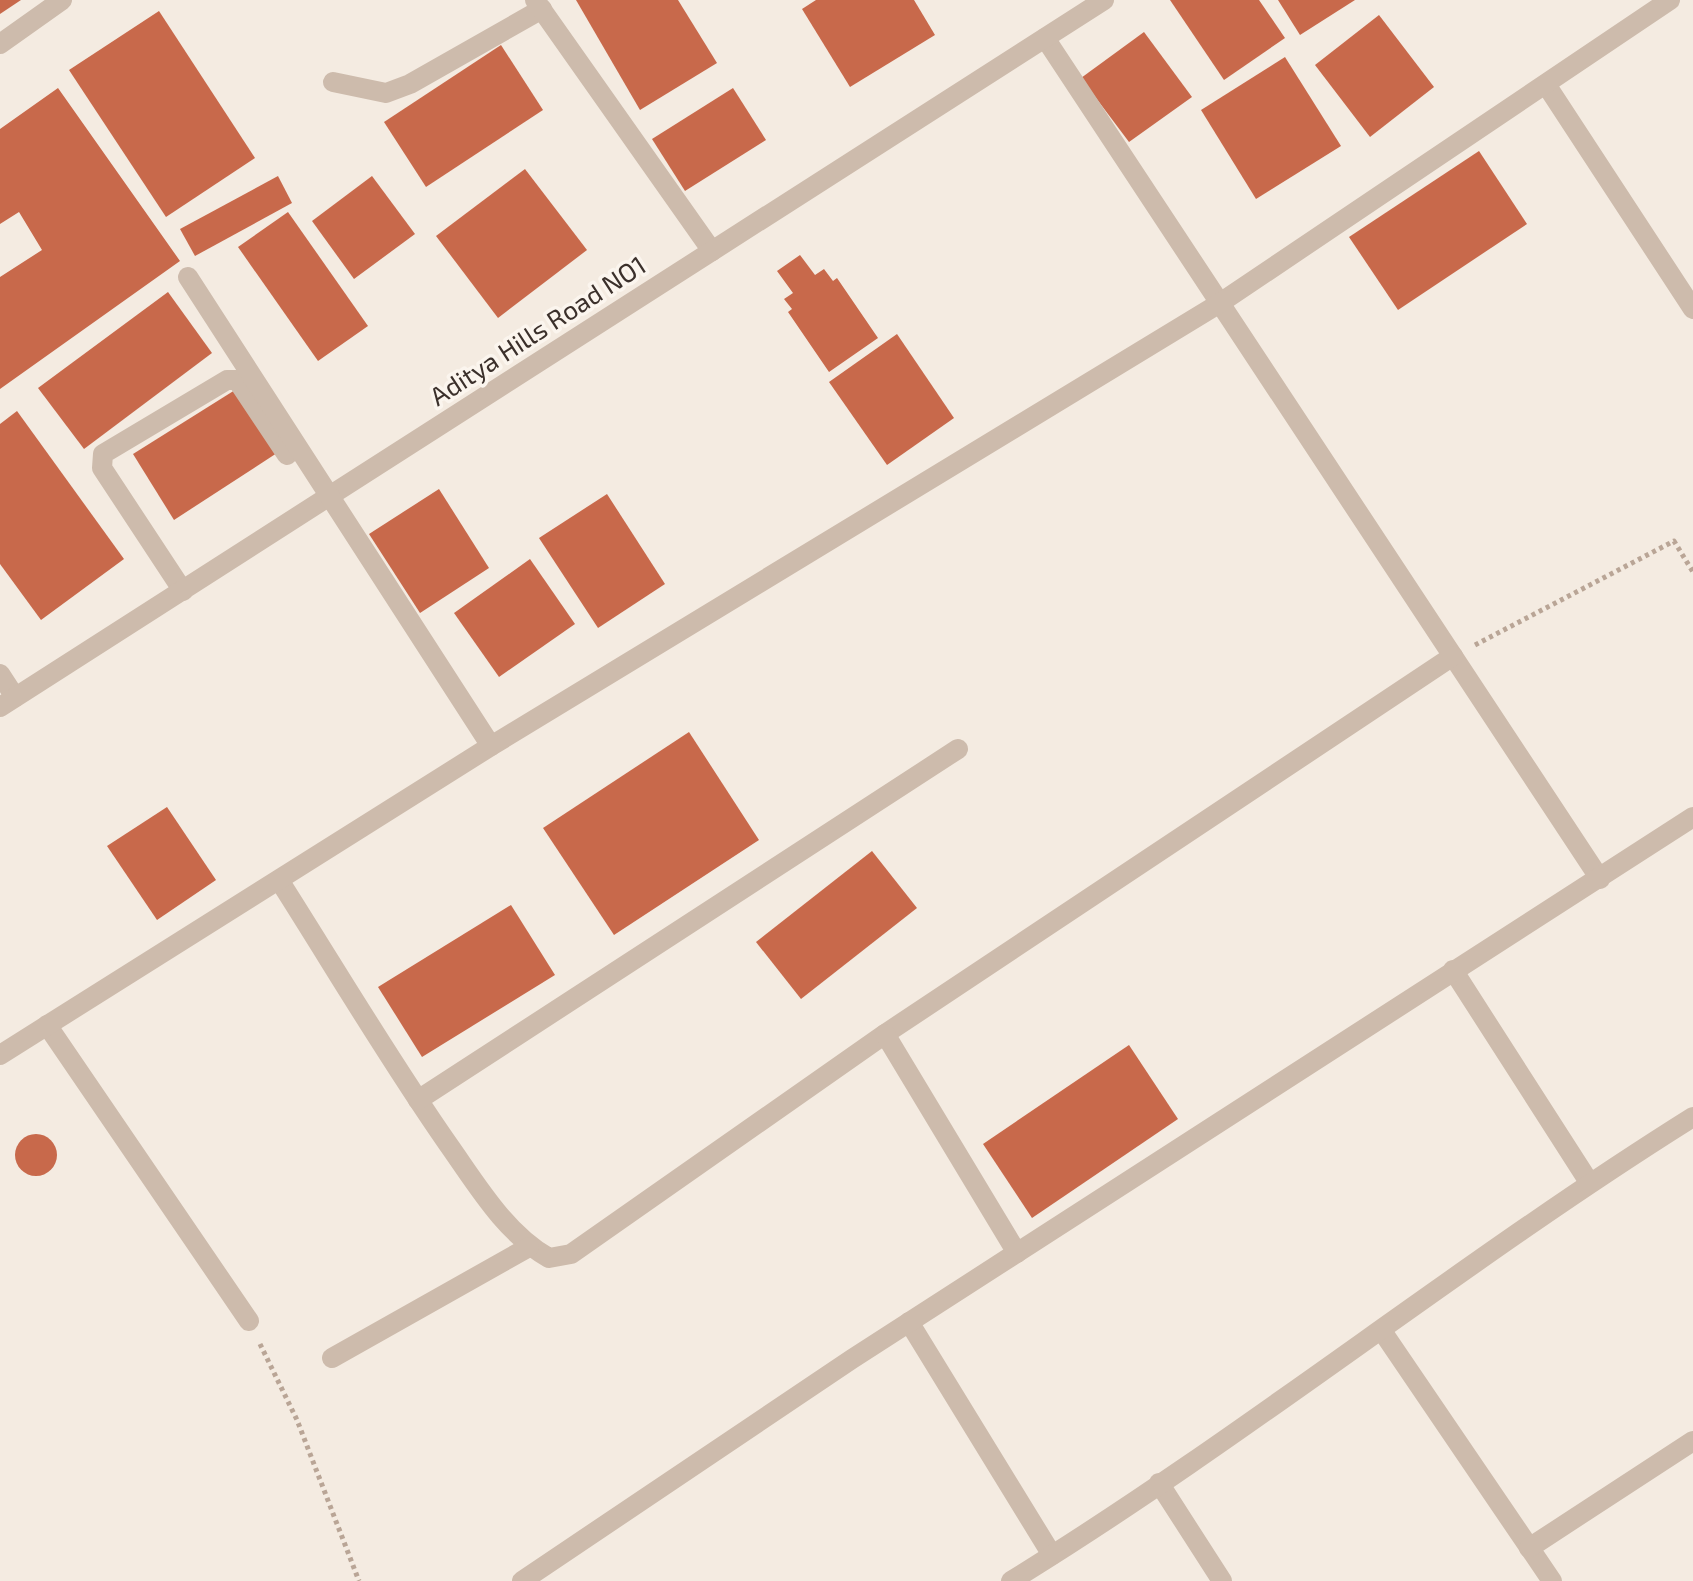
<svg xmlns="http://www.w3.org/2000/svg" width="1693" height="1581" viewBox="0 0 1693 1581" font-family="'Exo 2',sans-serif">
<rect width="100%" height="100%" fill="#f4ebe1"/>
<g fill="#c8694b">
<polygon points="0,0 21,0 0,14"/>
<polygon points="576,0 678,0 717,63 640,110"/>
<polygon points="816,0 914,0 935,35 850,87 802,9"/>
<polygon points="1170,0 1259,0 1285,38 1224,80"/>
<polygon points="1278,0 1355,0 1300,35"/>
<polygon points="159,11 255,158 166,217 69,70"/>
<polygon points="1379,15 1434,87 1370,137 1315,65"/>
<polygon points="1144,32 1192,97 1129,142 1081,78"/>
<polygon points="501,45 543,110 426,187 384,122"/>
<polygon points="1285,57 1341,146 1256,199 1201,110"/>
<polygon points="58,88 180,261 0,389 0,277 42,250 19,212 0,224 0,129"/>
<polygon points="733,88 766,140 685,191 652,139"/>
<polygon points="1479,151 1527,224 1398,310 1349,237"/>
<polygon points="525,169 587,250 498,318 436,236"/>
<polygon points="278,176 292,203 195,256 180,229"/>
<polygon points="372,176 415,234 354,279 312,221"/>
<polygon points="288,212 368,326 318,361 238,247"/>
<polygon points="800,255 815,275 824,269 833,281 837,278 878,338 829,372 788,312 792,309 784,299 793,293 777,271"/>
<polygon points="168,292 212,353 84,449 38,388"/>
<polygon points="897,334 954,418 887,465 829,382"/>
<polygon points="235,390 277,453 174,520 133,454"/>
<polygon points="17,411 124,559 41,620 0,564 0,424"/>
<polygon points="439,489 489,568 420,613 369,534"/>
<polygon points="607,494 665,584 598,628 539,538"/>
<polygon points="530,559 575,624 499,677 454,613"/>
<polygon points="689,732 759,840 614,935 543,828"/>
<polygon points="167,807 216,880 157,920 107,846"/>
<polygon points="872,851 917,908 801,999 756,942"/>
<polygon points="511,905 555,975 422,1057 378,987"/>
<polygon points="1129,1045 1178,1119 1032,1218 983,1144"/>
<circle cx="36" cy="1155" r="21"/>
</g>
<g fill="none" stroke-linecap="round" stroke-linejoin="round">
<g stroke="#b9a596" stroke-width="5" stroke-dasharray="4 4" stroke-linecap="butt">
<polyline points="1475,645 1674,541 1693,572"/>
<polyline points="260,1344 297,1420 359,1581"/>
</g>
<polyline stroke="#cdbbac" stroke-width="20" points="333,82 386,93 410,84 542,9"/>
<g stroke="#cdbbac" stroke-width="20">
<polyline points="535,0 712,251"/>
<polyline points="1045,38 1600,879"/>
<polyline points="0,44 62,0"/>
<polyline points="1547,86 1693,309"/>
<polyline points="183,591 102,468 103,454 227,380 237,380 287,455"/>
<polyline points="0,674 15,697"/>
<polyline points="0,707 1104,0"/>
<polyline points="491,746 1220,303 1670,0"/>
<path d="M279 880C335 968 388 1058 448 1144 477 1185 505 1233 549 1258L571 1254 885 1034 1453 656"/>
<polyline points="1453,970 1589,1182"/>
<polyline points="47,1025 249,1321"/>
<polyline points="885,1034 1017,1253"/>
<polyline points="0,1055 491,746 188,277"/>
<polyline points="418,1100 958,749"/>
<polyline points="909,1322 1052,1555"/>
<polyline points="1382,1331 1552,1581"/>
<polyline points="332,1358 529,1247"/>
<polyline points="1159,1483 1222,1581"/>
<polyline points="1529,1548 1693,1441"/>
<polyline points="522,1581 852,1359 1693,817"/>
<path d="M1011 1581C1245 1437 1460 1263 1693 1117"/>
</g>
</g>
<g text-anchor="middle" stroke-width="7" stroke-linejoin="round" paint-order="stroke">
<g font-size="26" fill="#3b302b" stroke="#fbf5ee">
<text transform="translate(538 331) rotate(-33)" y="9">Aditya Hills Road NO1</text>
</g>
</g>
</svg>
